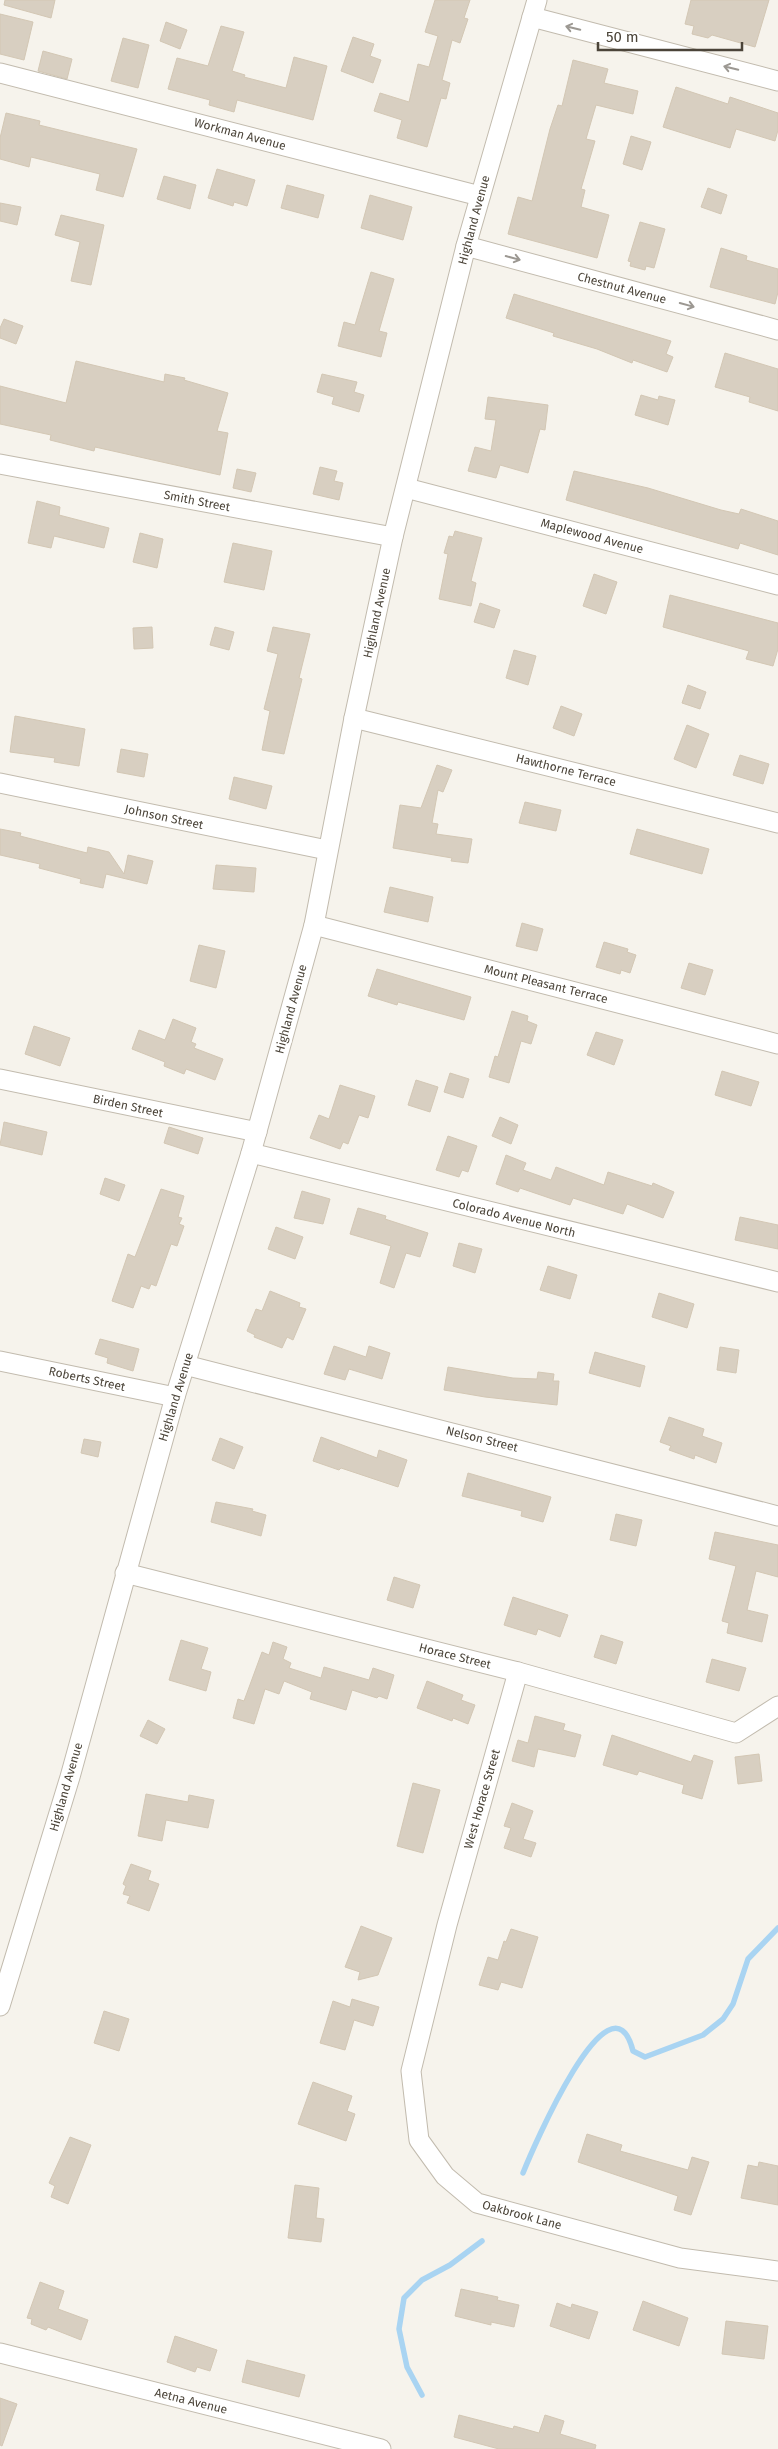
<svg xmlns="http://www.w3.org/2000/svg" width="778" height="2449" viewBox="0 0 778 2449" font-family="'Fira Sans',sans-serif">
<rect width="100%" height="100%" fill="#f6f3ec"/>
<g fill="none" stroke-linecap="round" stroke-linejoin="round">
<g stroke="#a9d4f2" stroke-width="5.5">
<path d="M523 2173C531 2153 611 1964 633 2051L645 2057 703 2035 723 2019 733 2004 748 1959 778 1928"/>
<polyline points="422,2395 407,2367 399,2329 404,2298 422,2280 450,2265 482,2241"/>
</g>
</g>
<g fill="#d8cfc1" stroke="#d3c7b4">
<polygon points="5,0 55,0 51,18 4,5"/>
<polygon points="435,0 470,0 464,18 468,19 460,43 452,40 442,80 450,83 446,99 441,98 427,147 397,138 402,120 374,111 380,93 409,102 418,64 429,67 438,36 425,32"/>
<polygon points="691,0 769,0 755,47 712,35 708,38 692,34 694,26 685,24"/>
<polygon points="0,14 33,22 24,60 0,54"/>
<polygon points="166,22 187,30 180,49 160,41"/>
<polygon points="221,26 244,32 232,71 245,75 244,77 286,88 294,57 327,66 313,120 237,100 234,112 209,105 210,100 168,89 177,58 208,66"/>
<polygon points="353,37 374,44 370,56 381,60 373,83 341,71"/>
<polygon points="123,38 149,45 138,88 111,81"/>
<polygon points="43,51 72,59 67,79 38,71"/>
<polygon points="573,60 608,69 604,83 638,91 633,114 596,105 586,139 595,141 581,189 585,190 581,207 609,215 597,258 508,234 518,197 532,201 550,129 558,105 562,106"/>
<polygon points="676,87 728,104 730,97 778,113 778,130 775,141 736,129 730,148 663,127"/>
<polygon points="6,113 40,121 39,125 137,149 123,197 96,190 100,174 31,157 29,167 0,159 0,138"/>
<polygon points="631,136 651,142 642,170 623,164"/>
<polygon points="217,169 255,180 247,206 234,202 233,206 208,198"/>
<polygon points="164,176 196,185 190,209 157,199"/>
<polygon points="287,185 324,195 318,218 281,208"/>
<polygon points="708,188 727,195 721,214 701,207"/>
<polygon points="370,195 412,207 403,240 361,228"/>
<polygon points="0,203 21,207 17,225 0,221"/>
<polygon points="61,215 104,225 91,285 71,281 80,242 55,235"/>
<polygon points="640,222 665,229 654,268 646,266 645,270 630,266 631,262 628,261"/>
<polygon points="721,248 747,256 746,260 778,269 778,292 775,304 710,287"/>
<polygon points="371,272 394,279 379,331 387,333 381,357 338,346 344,322 355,325"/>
<polygon points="514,294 671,341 666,354 673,357 667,372 633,360 632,363 597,349 553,336 554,333 506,318"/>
<polygon points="4,319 23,326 16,344 0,338 0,328"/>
<polygon points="725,353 778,369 778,411 749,402 750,397 715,387"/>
<polygon points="76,361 164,382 165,374 185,378 184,380 228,393 217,431 228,433 220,475 95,447 94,451 50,440 51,435 0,424 0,386 66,403"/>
<polygon points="322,374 357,382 354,392 364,395 359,412 332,404 334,397 317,392"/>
<polygon points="641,395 658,400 659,396 675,400 668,425 635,415"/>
<polygon points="488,397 548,405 545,430 540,429 528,473 500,465 496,478 468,471 475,447 491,451 496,420 485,419"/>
<polygon points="320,467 337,471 334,481 343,483 339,500 313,494"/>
<polygon points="237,469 256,473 251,492 233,488"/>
<polygon points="574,471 648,488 721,510 739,514 741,509 778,521 778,555 740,543 738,549 566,500"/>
<polygon points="37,501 60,507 59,515 109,528 104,548 54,536 51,548 28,543"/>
<polygon points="455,531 482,538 471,581 476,583 471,606 439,599 448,554 444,553 449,536 453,537"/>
<polygon points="140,533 163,539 157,568 133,562"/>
<polygon points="233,543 272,551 264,590 224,582"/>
<polygon points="594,574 617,582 606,614 583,606"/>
<polygon points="670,595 778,623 778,649 773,666 746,659 749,651 663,627"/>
<polygon points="480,603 500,610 494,628 474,622"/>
<polygon points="152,627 153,648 134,649 133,628"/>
<polygon points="215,627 234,632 229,650 210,645"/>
<polygon points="273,627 310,634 299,678 302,679 284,754 262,750 270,711 264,709 278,654 267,651"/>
<polygon points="514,650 536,656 528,685 506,678"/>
<polygon points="688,685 706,692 700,709 682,703"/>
<polygon points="561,706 582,714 574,736 553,728"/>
<polygon points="15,716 85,729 79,766 54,762 55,758 10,752"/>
<polygon points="687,725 709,734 696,768 674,759"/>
<polygon points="121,749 148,754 144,777 117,772"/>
<polygon points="740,755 769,764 763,784 733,775"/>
<polygon points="437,765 452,770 443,792 438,790 432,823 438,824 436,834 472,839 468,863 451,861 452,858 393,848 400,805 421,808"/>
<polygon points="234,777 272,786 266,809 229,799"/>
<polygon points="525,802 561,810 556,831 519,823"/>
<polygon points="0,829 21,833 20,836 87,853 88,847 109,852 124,874 128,855 153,861 147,884 106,874 103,888 80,883 81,879 39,868 40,864 0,855"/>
<polygon points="637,829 709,849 702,874 630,854"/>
<polygon points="216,865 256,868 254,892 213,889"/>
<polygon points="390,887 433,897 428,922 384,912"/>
<polygon points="522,923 543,929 537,951 516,946"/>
<polygon points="604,942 628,949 627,952 636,955 630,973 621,970 620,974 596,967"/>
<polygon points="199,945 225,951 216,988 190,981"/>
<polygon points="689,963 713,970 705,995 681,988"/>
<polygon points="377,969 471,997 464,1020 398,1002 397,1005 368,996"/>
<polygon points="512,1011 528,1016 527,1021 537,1025 531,1044 521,1041 509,1083 489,1077 495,1056 498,1057"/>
<polygon points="173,1019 196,1028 191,1042 196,1044 194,1048 223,1059 215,1080 186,1069 184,1074 164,1066 165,1062 132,1049 139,1030 165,1040"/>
<polygon points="34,1026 70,1038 60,1066 25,1054"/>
<polygon points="596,1032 623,1040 614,1065 587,1055"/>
<polygon points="722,1071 759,1082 751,1106 715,1095"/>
<polygon points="450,1073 469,1079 463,1098 444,1092"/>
<polygon points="416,1080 438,1087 430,1112 408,1105"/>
<polygon points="340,1085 375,1096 368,1118 359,1115 348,1144 343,1142 340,1149 310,1138 319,1115 329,1119"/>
<polygon points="500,1117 518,1125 511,1144 492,1136"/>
<polygon points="4,1122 47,1132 42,1155 0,1145"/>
<polygon points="169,1127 203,1138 198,1154 164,1143"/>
<polygon points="448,1136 477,1146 468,1172 462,1170 459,1177 436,1170"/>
<polygon points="506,1155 526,1163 523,1170 551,1180 556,1167 604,1185 608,1172 652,1186 653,1183 674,1192 663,1218 627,1204 623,1214 573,1198 570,1205 520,1188 518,1192 496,1184"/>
<polygon points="105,1178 125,1185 119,1201 100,1194"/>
<polygon points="161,1189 184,1196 178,1217 182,1218 179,1224 184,1226 177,1246 171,1244 156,1286 151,1284 149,1289 141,1286 133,1308 112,1301 128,1254 135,1257"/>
<polygon points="302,1191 330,1199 323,1224 294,1218"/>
<polygon points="358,1208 386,1216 385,1219 428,1233 420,1257 406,1253 394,1288 380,1283 391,1246 350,1234"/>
<polygon points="740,1217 778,1225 778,1249 735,1240"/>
<polygon points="276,1227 303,1237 295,1259 268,1249"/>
<polygon points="459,1243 482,1249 475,1273 453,1266"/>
<polygon points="548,1266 577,1275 570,1299 540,1290"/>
<polygon points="270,1291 300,1303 299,1307 306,1309 293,1340 287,1337 282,1348 254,1337 255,1335 247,1331 256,1309 262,1311"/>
<polygon points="659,1293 694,1304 687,1328 652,1317"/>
<polygon points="100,1339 139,1349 133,1371 107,1363 108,1358 95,1354"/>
<polygon points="334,1346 366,1357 369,1346 390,1353 382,1379 349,1369 345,1380 324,1374"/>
<polygon points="720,1347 739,1350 736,1373 717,1370"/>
<polygon points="595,1352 645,1366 640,1387 589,1373"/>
<polygon points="448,1367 513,1378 537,1379 538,1372 554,1374 553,1381 559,1381 557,1405 485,1397 444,1390"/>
<polygon points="669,1417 704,1429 702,1436 722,1443 716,1463 695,1455 694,1459 669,1450 671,1446 660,1442"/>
<polygon points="321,1437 377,1458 379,1450 407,1460 398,1487 341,1468 339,1470 313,1461"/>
<polygon points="220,1438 243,1447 234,1469 212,1460"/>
<polygon points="84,1439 101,1442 98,1457 81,1453"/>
<polygon points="468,1473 551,1497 543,1522 521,1516 522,1511 462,1496"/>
<polygon points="216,1502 253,1509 252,1511 266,1515 261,1536 211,1522"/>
<polygon points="616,1514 642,1520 636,1546 610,1540"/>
<polygon points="715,1532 778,1545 778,1577 756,1571 747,1610 768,1615 762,1642 727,1633 729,1623 722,1621 736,1566 709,1559"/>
<polygon points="394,1577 420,1585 413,1608 387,1600"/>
<polygon points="513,1597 568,1615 560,1637 538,1629 536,1635 504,1625"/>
<polygon points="601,1635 623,1642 616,1664 594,1657"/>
<polygon points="181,1640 208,1648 201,1669 211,1672 206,1691 169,1680"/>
<polygon points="273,1642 287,1647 283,1659 291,1663 289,1668 321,1678 324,1667 369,1680 373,1668 394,1675 387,1699 379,1696 377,1698 352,1690 346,1710 310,1699 312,1692 284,1681 279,1694 265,1689 254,1724 233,1718 238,1699 244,1701 262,1652 269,1655"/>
<polygon points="712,1659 746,1668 739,1691 706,1682"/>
<polygon points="427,1681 463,1695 461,1700 475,1705 468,1724 453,1718 452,1721 417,1708"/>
<polygon points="535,1716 565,1724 563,1730 581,1735 575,1757 538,1749 534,1767 512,1761 518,1740 528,1743"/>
<polygon points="148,1720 165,1729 157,1744 140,1736"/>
<polygon points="612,1735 691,1762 694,1755 713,1761 702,1799 682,1793 684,1785 639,1771 637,1775 603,1765"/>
<polygon points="759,1754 762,1781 738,1784 735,1757"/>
<polygon points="413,1783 440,1790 423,1853 397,1846"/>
<polygon points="146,1794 188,1802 189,1795 214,1800 208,1828 166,1820 162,1841 138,1836"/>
<polygon points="512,1803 533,1811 523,1839 536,1843 531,1857 504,1848 511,1828 504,1826"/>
<polygon points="131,1864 151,1871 148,1880 159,1884 149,1911 127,1903 130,1896 123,1894 126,1886 123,1884"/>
<polygon points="361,1926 392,1938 378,1975 358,1980 360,1972 345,1967"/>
<polygon points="511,1929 538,1937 522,1988 501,1982 498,1990 479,1985 488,1957 498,1960 504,1941 506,1942"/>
<polygon points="352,1999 379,2007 373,2026 354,2020 345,2050 320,2043 333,2001 350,2007"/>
<polygon points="104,2011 129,2019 119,2051 94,2043"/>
<polygon points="313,2082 352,2096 347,2111 355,2114 346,2141 298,2124"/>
<polygon points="587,2134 622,2145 620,2151 688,2170 692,2157 709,2162 691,2215 674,2210 678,2196 578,2162"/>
<polygon points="70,2137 91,2145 68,2204 51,2197 55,2186 49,2183"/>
<polygon points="759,2162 778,2166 778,2205 741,2198 748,2165 758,2167"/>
<polygon points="295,2185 319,2188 316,2218 324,2219 321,2242 288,2238"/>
<polygon points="40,2282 64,2291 58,2309 88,2320 81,2340 48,2327 46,2330 31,2324 32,2319 27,2318"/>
<polygon points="461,2289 498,2297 497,2300 519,2305 514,2327 491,2322 491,2325 455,2316"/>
<polygon points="643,2301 688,2318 679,2346 633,2330"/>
<polygon points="557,2303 571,2308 572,2304 598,2312 589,2339 550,2326"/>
<polygon points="726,2321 768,2326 764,2359 722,2354"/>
<polygon points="175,2336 217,2350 210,2371 197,2367 195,2372 167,2362"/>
<polygon points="247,2360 305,2375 299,2397 242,2382"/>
<polygon points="0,2398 17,2404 2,2446 0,2445"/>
<polygon points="459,2415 513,2429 514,2426 539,2433 545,2415 564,2421 560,2434 596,2445 595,2449 499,2449 454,2437"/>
</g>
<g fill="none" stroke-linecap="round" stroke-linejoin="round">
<g stroke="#c2bbae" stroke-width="21">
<g id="minor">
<polyline points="532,17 778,81"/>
<polyline points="0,73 480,196"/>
<polyline points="466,246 778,330"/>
<polyline points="0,464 393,537"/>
<polyline points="406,488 778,585"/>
<polyline points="354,718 778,823"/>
<polyline points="0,783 327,850"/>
<polyline points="314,925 778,1044"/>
<polyline points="0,1079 257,1132"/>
<polyline points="251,1153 778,1282"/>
<polyline points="0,1361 175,1397"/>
<polyline points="185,1365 778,1516"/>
<polyline points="125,1573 518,1672 736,1733 778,1706"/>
<polyline points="518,1672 447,1925 411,2071 419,2140 445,2176 477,2203 680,2258 778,2271"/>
<polyline points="0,2006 70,1777 175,1397 251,1153 314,925 354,718 393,537 466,246 537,0"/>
<polyline points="0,2353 381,2449"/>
</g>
</g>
<use href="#minor" stroke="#fff" stroke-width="19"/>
</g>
<defs><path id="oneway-shaft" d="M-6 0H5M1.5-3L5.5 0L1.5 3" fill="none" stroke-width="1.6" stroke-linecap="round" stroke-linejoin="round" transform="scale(1.25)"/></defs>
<g stroke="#9c9892">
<use href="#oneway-shaft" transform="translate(573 28) rotate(-166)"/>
<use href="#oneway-shaft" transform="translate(731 68) rotate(-166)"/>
<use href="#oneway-shaft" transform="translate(513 258) rotate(15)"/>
<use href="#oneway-shaft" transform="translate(687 305) rotate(15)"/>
</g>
<g text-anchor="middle" stroke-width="5" stroke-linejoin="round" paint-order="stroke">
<g font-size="12" fill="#4b4439" stroke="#fff">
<text transform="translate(240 134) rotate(15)" y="4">Workman Avenue</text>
<text transform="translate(474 220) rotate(-75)" y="4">Highland Avenue</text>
<text transform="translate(622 288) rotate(15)" y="4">Chestnut Avenue</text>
<text transform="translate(197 501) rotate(11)" y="4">Smith Street</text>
<text transform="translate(592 536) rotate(15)" y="4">Maplewood Avenue</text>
<text transform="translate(377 613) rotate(-78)" y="4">Highland Avenue</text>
<text transform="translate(566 770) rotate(14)" y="4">Hawthorne Terrace</text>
<text transform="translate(164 817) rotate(12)" y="4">Johnson Street</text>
<text transform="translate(546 984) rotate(14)" y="4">Mount Pleasant Terrace</text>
<text transform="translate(291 1009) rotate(-75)" y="4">Highland Avenue</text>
<text transform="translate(128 1106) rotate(12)" y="4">Birden Street</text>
<text transform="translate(514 1218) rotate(14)" y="4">Colorado Avenue North</text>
<text transform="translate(87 1379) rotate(12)" y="4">Roberts Street</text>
<text transform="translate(176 1397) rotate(-73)" y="4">Highland Avenue</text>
<text transform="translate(482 1439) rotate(14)" y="4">Nelson Street</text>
<text transform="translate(455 1656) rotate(14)" y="4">Horace Street</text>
<text transform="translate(66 1787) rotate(-74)" y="4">Highland Avenue</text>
<text transform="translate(482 1799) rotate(-74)" y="4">West Horace Street</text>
<text transform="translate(522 2215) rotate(15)" y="4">Oakbrook Lane</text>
<text transform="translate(191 2401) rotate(14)" y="4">Aetna Avenue</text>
</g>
</g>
<path d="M598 42v8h144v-8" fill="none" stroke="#4b4439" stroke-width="2.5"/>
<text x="606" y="42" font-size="15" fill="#4b4439" stroke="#ffffff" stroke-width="4" paint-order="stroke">50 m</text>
</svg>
